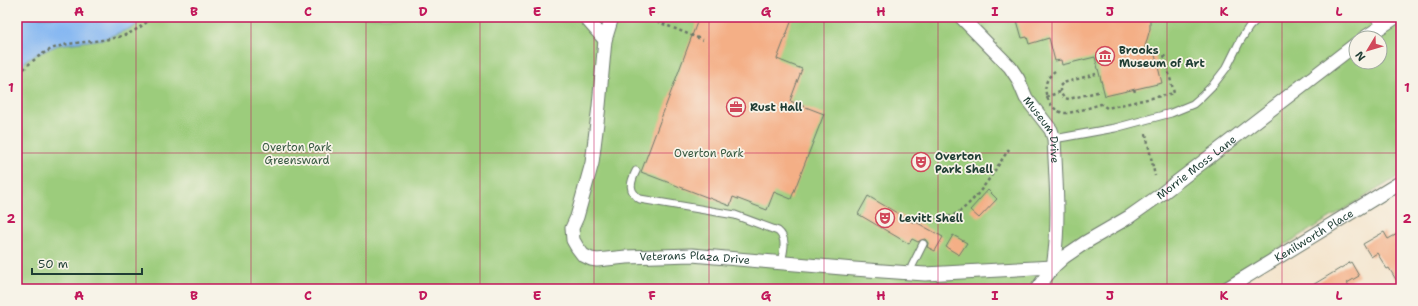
<svg xmlns="http://www.w3.org/2000/svg" width="1418" height="306" viewBox="0 0 1418 306" font-family="'Shantell Sans',sans-serif">
<rect width="100%" height="100%" fill="#f7f3e8"/>
<filter id="ink" filterUnits="userSpaceOnUse"><feTurbulence type="fractalNoise" baseFrequency=".025" numOctaves="2"/><feDisplacementMap in="SourceGraphic" scale="8" xChannelSelector="R" yChannelSelector="G"/><feConvolveMatrix kernelMatrix="1 2 1 2 8 2 1 2 1" color-interpolation-filters="sRGB"/></filter>
<filter id="wash" filterUnits="userSpaceOnUse"><feTurbulence type="fractalNoise" baseFrequency=".012" numOctaves="4" result="noise"/><feDisplacementMap in="SourceGraphic" scale="16" xChannelSelector="R" yChannelSelector="G"/><feGaussianBlur stdDeviation="0.9" result="paint"/><feColorMatrix in="noise" values="0 0 0 0 0 0 0 0 0 0 0 0 0 0 0 0 0 1.4 0 .05"/><feComposite in="paint" operator="in"/></filter>
<g filter="url(#wash)">
<rect width="100%" height="100%" fill="#f4e4cc"/>
<path fill="#9ccc7b" stroke="#5e8458" fill-rule="evenodd" d="M17 17H1401V175L1212 289H17ZM1356 38H1380V62H1356Z"/>
<polygon fill="#85b7f2" stroke="#527a93" points="17,17 146,17 134,27 103,39 58,45 27,59 17,74"/>
<g id="blocks">
<g fill="#f4af86">
<polygon points="699,17 793,17 777,59 802,69 790,101 824,114 791,199 774,192 767,210 733,197 730,206 641,172"/>
<polygon points="1016,17 1150,17 1150,29 1143,54 1154,51 1162,83 1105,96 1095,57 1062,65 1061,60 1055,61 1049,38 1029,44 1027,37 1022,38"/>
<polygon points="988,190 997,199 979,218 970,210"/>
<polygon points="868,196 914,223 914,221 943,237 935,251 927,247 928,243 925,239 921,240 918,242 912,239 909,244 858,214"/>
<polygon points="1384,232 1388,239 1401,232 1401,288 1389,268 1387,269 1377,253 1371,257 1363,244"/>
<polygon points="953,235 967,243 959,255 946,247"/>
<polygon points="1351,262 1359,276 1347,283 1350,289 1306,289"/>
</g>
</g>
</g>
<g filter="url(#ink)">
<use href="#blocks" fill-opacity="0" stroke="#6a7769" stroke-width="1"/>
<g fill="none" stroke-linecap="round" stroke-linejoin="round">
<g stroke="#6a7769" stroke-width="9">
<g id="service">
<polyline points="1373,17 1382,25"/>
<polyline points="1054,139 1115,128 1171,113 1193,104 1201,97 1213,85 1227,67 1240,41 1249,27 1259,17"/>
<path d="M636 171C630 183 628 191 640 199L735 215 778 231C788 239 783 252 781 263"/>
<polyline points="911,273 912,266 923,244"/>
</g>
</g>
<g stroke="#6a7769" stroke-width="15">
<g id="minor">
<polyline points="585,17 605,40"/>
<path id="s1" d="M612 17 605 40 599 106 592 163 577 217 572 228 573 240 577 247 583 255 591 259 597 260 626 257 692 255 854 269 925 274 1053 267"/>
<path id="s2" d="M961 17 1010 67 1018 79 1026 98 1051 130 1054 139C1056 182 1060 225 1053 267"/>
<polyline points="1364,38 1396,17"/>
<path id="s3" d="M1037 289 1053 267 1064 257 1086 242 1129 217 1160 195 1356 44"/>
<path id="s4" d="M1226 289 1401 182"/>
</g>
</g>
<g stroke="#6a7769" stroke-width="2.5" stroke-dasharray="3 3" stroke-linecap="butt">
<polyline points="646,17 703,40"/>
<path d="M1055 71C1051 74 1047 79 1046 84 1043 96 1053 114 1067 113 1077 112 1091 107 1101 104L1107 108 1174 93 1164 55"/>
<path d="M17 79C24 65 45 50 60 46 79 41 99 42 118 37 132 34 142 26 153 17"/>
<polyline points="1134,89 1135,92"/>
<polyline points="1060,92 1060,86 1063,83 1096,74"/>
<polyline points="1046,97 1060,92 1064,98 1069,99 1101,91"/>
<polyline points="1146,134 1155,176"/>
<path d="M936 218C940 217 946 217 951 216 974 207 996 168 1009 149"/>
<polyline points="625,289 652,287 694,289"/>
</g>
<use href="#service" stroke="#fff" stroke-width="7"/>
<use href="#minor" stroke="#fff" stroke-width="13"/>
</g>
</g>
<path fill="none" stroke="#c2185b" stroke-width="1" stroke-opacity="0.55" d="M136 17V289M251 17V289M366 17V289M480 17V289M594 17V289M709 17V289M824 17V289M938 17V289M1052 17V289M1167 17V289M1282 17V289M17 153H1401"/>
<defs>
<g id="museum-ring" transform="scale(1)"><circle r="9.5" fill="#f7f3e8" stroke="#d1495b" stroke-width="1.5"/><path d="M0-6L6-3V-2H-6V-3ZM-5-1h2V3h-2ZM-1-1h2V3h-2ZM3-1h2V3H3ZM-6 4H6V6H-6Z" fill="#d1495b"/></g>
<g id="office-ring" transform="scale(1)"><circle r="9.5" fill="#f7f3e8" stroke="#d1495b" stroke-width="1.5"/><path d="M-6-3h4V-5.5h4V-3h4V5H-6ZM-1-4.5V-3h2v-1.5ZM-6 0V1H6V0Z" fill="#d1495b"/></g>
<g id="theatre-ring" transform="scale(1)"><circle r="9.5" fill="#f7f3e8" stroke="#d1495b" stroke-width="1.5"/><path d="M-5-5.5Q0-4 5-5.5V0Q5 5 0 6Q-5 5-5 0ZM-3.3-2.5H-1v1.5H-3.3ZM1-2.5H3.3v1.5H1ZM-2.8 1Q0 5.5 2.8 1Z" fill="#d1495b"/></g>
</defs>
<g fill-rule="evenodd">
<use href="#museum-ring" x="1105" y="56"/>
<use href="#office-ring" x="736" y="107"/>
<use href="#theatre-ring" x="921" y="162"/>
<use href="#theatre-ring" x="885" y="218"/>
</g>
<g text-anchor="middle" stroke-width="3.5" stroke-linejoin="round" paint-order="stroke">
<g font-size="11" font-weight="bold" fill="#1f3d34" stroke="#f7f3e8" text-anchor="start">
<text x="1119" y="54">Brooks<tspan x="1119" dy="13">Museum of Art</tspan></text>
<text x="750" y="111">Rust Hall</text>
<text x="935" y="160">Overton<tspan x="935" dy="13">Park Shell</tspan></text>
<text x="899" y="222">Levitt Shell</text>
</g>
<g font-size="11" fill="#1f3d34" stroke="#f7f3e8">
<text dy="4" stroke="none"><textPath href="#s2" startOffset="142">Museum Drive</textPath></text>
<text dy="4" stroke="none"><textPath href="#s3" startOffset="202">Morrie Moss Lane</textPath></text>
<text dy="4" stroke="none"><textPath href="#s4" startOffset="103">Kenilworth Place</textPath></text>
<text dy="4" stroke="none"><textPath href="#s1" startOffset="359">Veterans Plaza Drive</textPath></text>
</g>
<g font-size="11" fill="#385a42" stroke="#f7f3e8">
<text x="297" y="151">Overton Park<tspan x="297" dy="13">Greensward</tspan></text>
<text x="709" y="157">Overton Park</text>
</g>
</g>
<rect width="1418" height="306" fill="none" stroke="#f7f3e8" stroke-width="44"/>
<g transform="translate(1368 50) rotate(232)"><circle r="19" fill="#f7f3e8" stroke="#a1aaa0"/>
<path d="M0-3L7 15L0 10L-7 15Z" fill="#d1495b"/>
<text y="-6" font-size="11" font-weight="bold" text-anchor="middle" fill="#1f3d34">N</text>
</g>
<path d="M32 268v6h110v-6" fill="none" stroke="#1f3d34" stroke-width="2"/>
<text x="38" y="268" font-size="12" fill="#1f3d34" stroke="#f7f3e8" stroke-width="3" paint-order="stroke">50 m</text>
<rect x="22" y="22" width="1374" height="262" fill="none" stroke="#c2185b" stroke-width="1.5"/>
<g font-size="13" text-anchor="middle" font-weight="bold" fill="#c2185b">
<text x="79" y="16">A</text>
<text x="194" y="16">B</text>
<text x="308" y="16">C</text>
<text x="423" y="16">D</text>
<text x="537" y="16">E</text>
<text x="652" y="16">F</text>
<text x="766" y="16">G</text>
<text x="881" y="16">H</text>
<text x="995" y="16">I</text>
<text x="1110" y="16">J</text>
<text x="1224" y="16">K</text>
<text x="1339" y="16">L</text>
<text x="11" y="92">1</text>
<text x="1407" y="92">1</text>
<text x="11" y="223">2</text>
<text x="1407" y="223">2</text>
<text x="79" y="300">A</text>
<text x="194" y="300">B</text>
<text x="308" y="300">C</text>
<text x="423" y="300">D</text>
<text x="537" y="300">E</text>
<text x="652" y="300">F</text>
<text x="766" y="300">G</text>
<text x="881" y="300">H</text>
<text x="995" y="300">I</text>
<text x="1110" y="300">J</text>
<text x="1224" y="300">K</text>
<text x="1339" y="300">L</text>
</g>
</svg>
